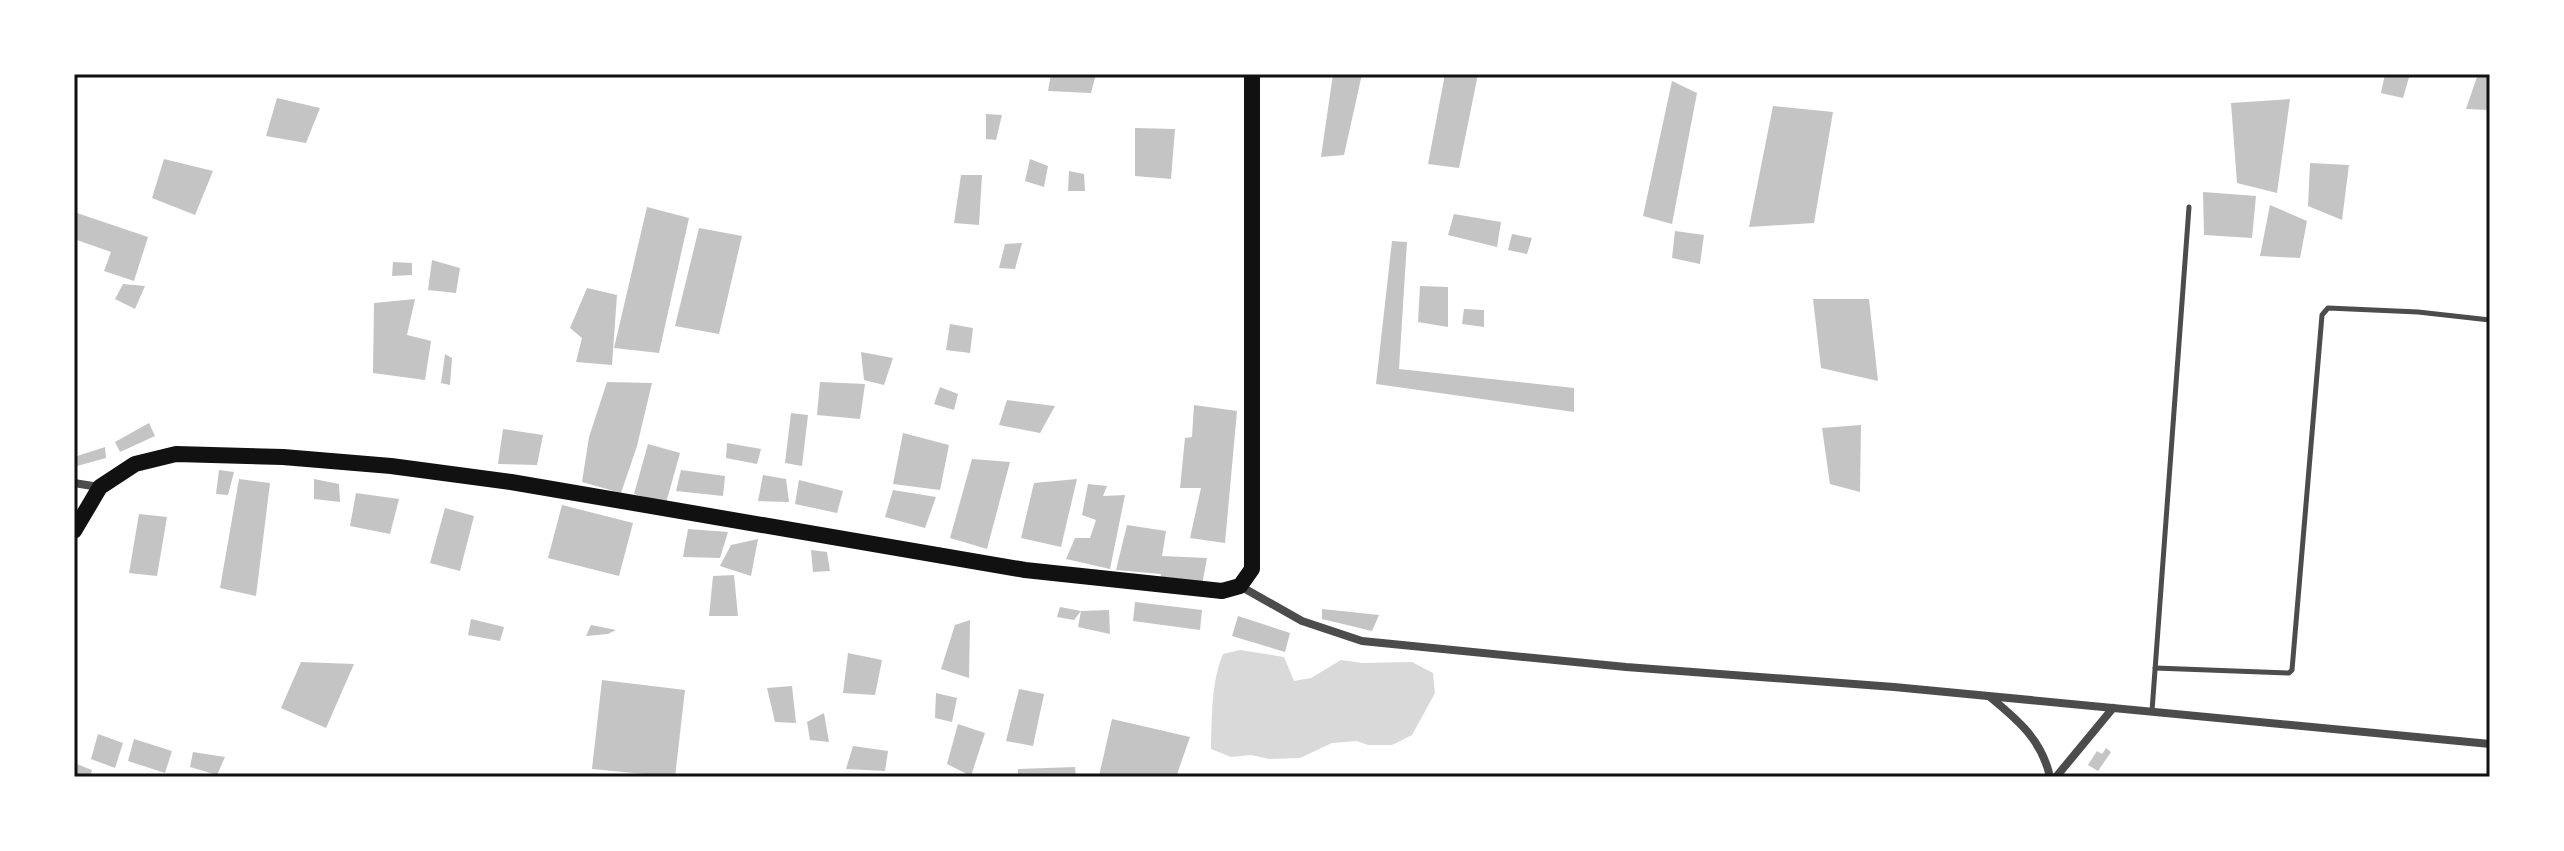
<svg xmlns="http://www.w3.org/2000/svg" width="2564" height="851" viewBox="0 0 2564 851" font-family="'Source Sans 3',sans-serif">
<rect width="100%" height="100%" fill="#fff"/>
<path fill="#d9d9d9" d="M1240 650 1284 657 1294 681 1311 678 1341 660 1362 663 1412 662 1433 673 1435 693 1412 735 1392 745H1368L1357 741 1332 743 1300 758 1269 759 1251 755 1231 757 1211 749C1212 717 1211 683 1223 654Z"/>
<g fill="#c4c4c4">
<polygon points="1051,74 1096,74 1091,93 1048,91"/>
<polygon points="1333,74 1362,74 1344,155 1321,157"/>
<polygon points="1445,74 1478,74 1459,168 1428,164"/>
<polygon points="2385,74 2410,74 2403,98 2381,93"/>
<polygon points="2478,74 2490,74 2490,110 2466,109"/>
<polygon points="1672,81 1697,93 1672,224 1643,216"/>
<polygon points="277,98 320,108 306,143 266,136"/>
<polygon points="2290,99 2277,193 2237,183 2231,103"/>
<polygon points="1773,106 1833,112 1814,223 1749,227"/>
<polygon points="986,114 1002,115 996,140 986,139"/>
<polygon points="1135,128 1175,129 1171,179 1135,176"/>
<polygon points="164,159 213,171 195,215 152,198"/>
<polygon points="1030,159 1048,166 1044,187 1025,181"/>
<polygon points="2310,163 2349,165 2342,220 2308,206"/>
<polygon points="1069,171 1084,174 1085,191 1068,191"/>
<polygon points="961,175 982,175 979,225 954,223"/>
<polygon points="2203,192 2256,196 2252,238 2204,235"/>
<polygon points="2270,205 2307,221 2300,258 2260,256"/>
<polygon points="647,207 689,218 659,353 614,348"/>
<polygon points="74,212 148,237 134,281 104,271 111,252 74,239"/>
<polygon points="1454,214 1501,222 1497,247 1448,235"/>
<polygon points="699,228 742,236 719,334 675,326"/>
<polygon points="1675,231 1704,235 1700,264 1672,258"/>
<polygon points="1512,234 1532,238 1527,254 1508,250"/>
<polygon points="1392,241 1407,242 1399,369 1574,388 1574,412 1376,384"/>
<polygon points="1022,243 1015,269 999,268 1005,244"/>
<polygon points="432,260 460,268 456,293 428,290"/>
<polygon points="393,262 412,263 412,275 392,276"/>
<polygon points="123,284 145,286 135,309 115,299"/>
<polygon points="1420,286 1448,287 1448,327 1418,322"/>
<polygon points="587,288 617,295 612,365 576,362 582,338 570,328"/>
<polygon points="415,299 407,335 431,341 425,380 373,373 374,303"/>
<polygon points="1813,299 1869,299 1878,381 1821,368"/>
<polygon points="1464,309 1484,310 1484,327 1462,324"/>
<polygon points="950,324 973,328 970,353 946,350"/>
<polygon points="861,352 893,358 884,385 864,380"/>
<polygon points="445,354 452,358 450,385 441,383"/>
<polygon points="607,382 652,383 637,446 621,493 582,482 589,437"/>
<polygon points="820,382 865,384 860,419 817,415"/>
<polygon points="940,387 958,394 954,410 934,404"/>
<polygon points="1007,400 1055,406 1040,433 999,425"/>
<polygon points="1194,405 1237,411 1225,543 1190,538 1201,488 1180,488 1185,438 1192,437"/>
<polygon points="791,413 808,415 802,466 785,463"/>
<polygon points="149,423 155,436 120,452 115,442"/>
<polygon points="1861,425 1860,492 1830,484 1822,428"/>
<polygon points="503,429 543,435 537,465 498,464"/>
<polygon points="903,433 949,445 940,490 893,484"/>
<polygon points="727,443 761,449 757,464 726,458"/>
<polygon points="648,444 680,453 666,503 634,494"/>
<polygon points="105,447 106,458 77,466 74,457"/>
<polygon points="972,459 1010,462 987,549 950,538"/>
<polygon points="219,470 234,472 228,495 216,494"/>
<polygon points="681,470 725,476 723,496 676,491"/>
<polygon points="763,475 786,479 789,502 758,501"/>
<polygon points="239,479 270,483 256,596 220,588"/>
<polygon points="314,479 339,484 340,502 314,499"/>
<polygon points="1077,479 1061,547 1021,538 1034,483"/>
<polygon points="799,480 843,491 837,513 795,504"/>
<polygon points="1088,484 1107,486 1103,496 1125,495 1110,569 1066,559 1075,538 1090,538 1096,520 1082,515"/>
<polygon points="893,490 936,497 925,528 885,517"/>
<polygon points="356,493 399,499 390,534 350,526"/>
<polygon points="562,505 633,523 619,576 548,558"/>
<polygon points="445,508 474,516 460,571 430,563"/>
<polygon points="139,514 167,517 157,576 129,573"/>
<polygon points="1127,525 1166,531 1162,556 1207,558 1202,585 1160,580 1161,574 1116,570"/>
<polygon points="688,529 728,532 720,558 683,557"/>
<polygon points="758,539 751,576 720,566 731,545"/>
<polygon points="811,550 827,552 830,571 813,572"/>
<polygon points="734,575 738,616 709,616 713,576"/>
<polygon points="1135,602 1202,610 1200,630 1133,621"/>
<polygon points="1060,607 1081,611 1074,620 1057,617"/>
<polygon points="1322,609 1379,615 1372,631 1322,619"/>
<polygon points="1109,610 1110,634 1078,627 1081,611"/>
<polygon points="1238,616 1290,633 1285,652 1232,636"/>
<polygon points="471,619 504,627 500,641 468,635"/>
<polygon points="970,620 969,678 941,669 955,625"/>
<polygon points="591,625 616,630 608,634 586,636"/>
<polygon points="848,653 882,660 875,695 843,693"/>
<polygon points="301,662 354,664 326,728 281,708"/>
<polygon points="602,680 685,690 675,777 592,769"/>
<polygon points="792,686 796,723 775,722 767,688"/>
<polygon points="1019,689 1044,694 1033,746 1006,741"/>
<polygon points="936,693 957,698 952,722 935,718"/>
<polygon points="824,713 829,742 810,740 807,722"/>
<polygon points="1112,719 1190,737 1176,777 1099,776"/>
<polygon points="958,724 985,733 971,776 947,764"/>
<polygon points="98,734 123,743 115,768 91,759"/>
<polygon points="134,739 172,751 165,773 128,761"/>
<polygon points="853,746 888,751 885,771 846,769"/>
<polygon points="2106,748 2111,752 2098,771 2088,765 2097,751 2102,754"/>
<polygon points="193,752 225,757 217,775 190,767"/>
<polygon points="74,763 92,770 90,777 74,777"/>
<polygon points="1075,767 1076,777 1018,777 1018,769"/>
</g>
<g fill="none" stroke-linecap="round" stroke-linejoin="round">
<g stroke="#4c4c4c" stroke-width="5">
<polyline points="2155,668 2289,673 2292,670 2322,315 2328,308 2418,312 2490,320"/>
<polyline points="2152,711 2189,207"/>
</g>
<g stroke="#4c4c4c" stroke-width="8">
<polyline points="74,483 99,487"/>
<polyline points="1240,586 1302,621 1362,641 1626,667 1894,687 2490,744"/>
<path d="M1990 697C2018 720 2042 740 2050 777"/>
<polyline points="2056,777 2113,708"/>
</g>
<polyline stroke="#111" stroke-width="16" points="74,531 100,487 135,464 176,454 283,457 391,466 511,482 1025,570 1222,591 1240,586 1252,569 1252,74"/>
</g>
<rect width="2564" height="851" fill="none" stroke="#ffffff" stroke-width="152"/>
<rect x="76" y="76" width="2412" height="699" fill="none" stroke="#111" stroke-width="3"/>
</svg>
